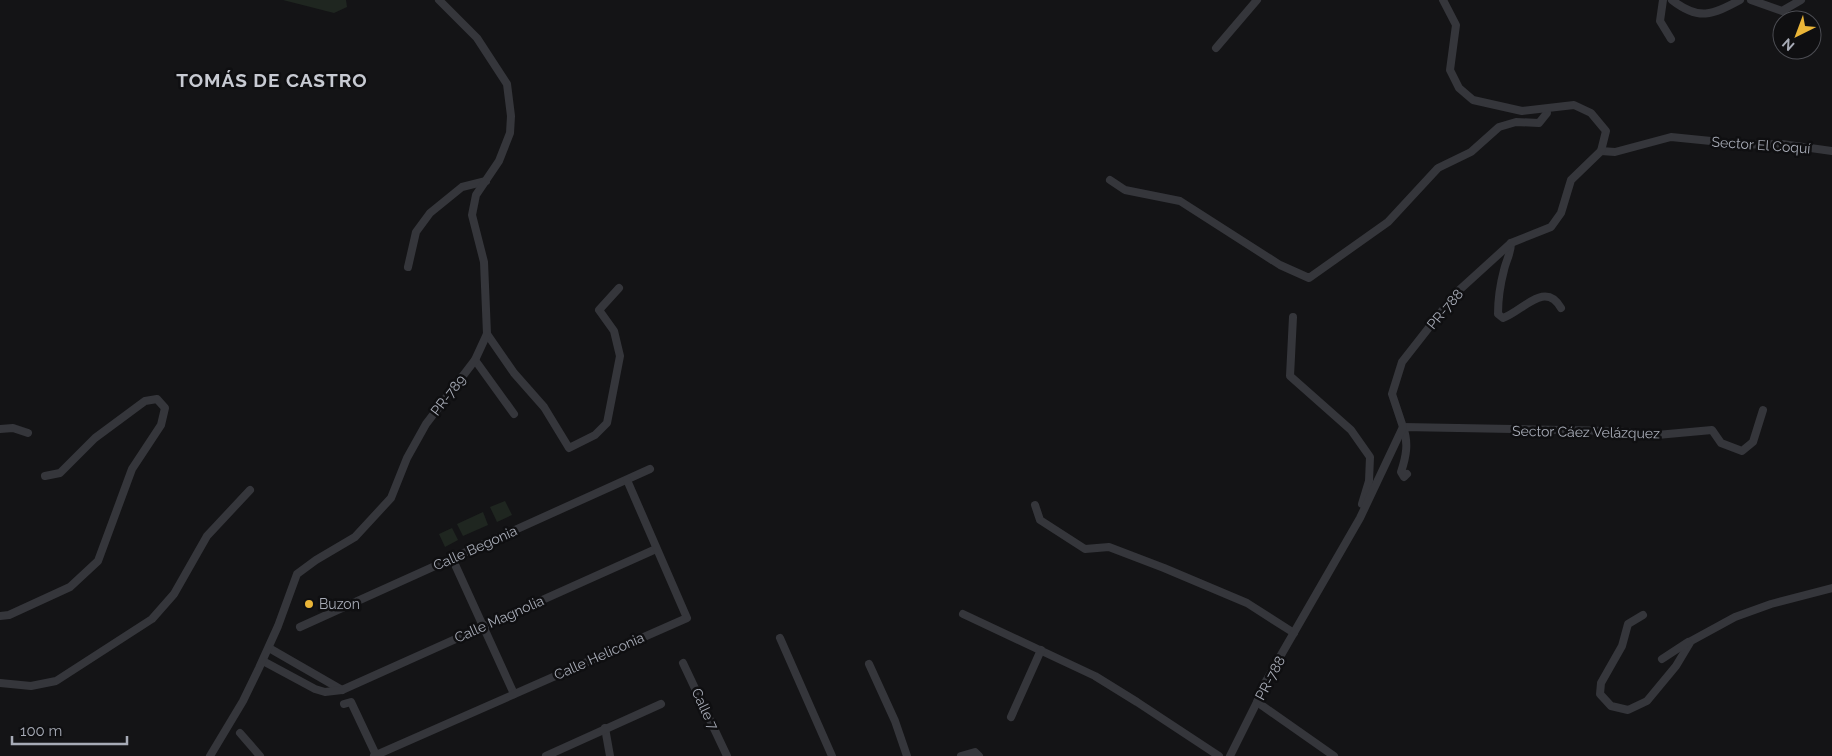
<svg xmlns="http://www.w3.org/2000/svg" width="1832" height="756" viewBox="0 0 1832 756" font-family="Raleway,sans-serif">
<rect width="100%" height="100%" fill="#141416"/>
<g fill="#1f2620">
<polygon points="283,0 346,0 347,7 334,13"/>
<polygon points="505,501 512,515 497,522 490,507"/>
<polygon points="483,512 488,525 463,536 457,524"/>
<polygon points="452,528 458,540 445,547 439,534"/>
</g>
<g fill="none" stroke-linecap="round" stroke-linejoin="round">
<g stroke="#35363b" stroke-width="8">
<polyline points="1663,0 1660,21 1671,39"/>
<path d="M1672 0C1699 21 1712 15 1740 0"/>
<polyline points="1751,0 1782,11 1801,0"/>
<polyline points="1216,48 1257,0"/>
<polyline points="1601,151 1615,152 1671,137 1711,141 1725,145 1782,144 1832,151"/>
<polyline points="1110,180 1125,190 1180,201 1280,265 1309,278 1388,222 1438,168 1471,152 1499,127 1516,122 1539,123 1547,113 1546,109"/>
<path d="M1511 243C1511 253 1506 261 1504 270 1500 285 1498 300 1498 314L1503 318C1523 311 1545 280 1561 308"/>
<polyline points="408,267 416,232 430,213 462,187 486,181"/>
<polyline points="1293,317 1290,376 1351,430 1370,457 1369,481 1362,504"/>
<polyline points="487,334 514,373 544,407 569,448 595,435 607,423 620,356 614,331 599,310 619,288"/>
<polyline points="475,360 514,414"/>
<polyline points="0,429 13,428 28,433"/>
<path d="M1407 474 1404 477 1401 472C1406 457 1409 443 1403 427L1614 431 1657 435 1712 430 1721 443 1742 451 1753 442 1763 410"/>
<polyline points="1035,505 1040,520 1085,549 1109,547 1164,568 1247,603 1294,633"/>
<polyline points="452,558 514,694"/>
<polyline points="963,614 1095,676 1137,702 1219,756"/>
<polyline points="1643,615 1628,624 1622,646 1601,683 1600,694 1611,706 1628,710 1647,701 1676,666 1691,641 1735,617 1771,604 1832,588"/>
<polyline points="0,616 9,615 70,587 98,561 132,469 161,425 165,408 157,399 145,401 95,438 60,473 45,476"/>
<polyline points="300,627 650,469"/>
<polyline points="780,638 832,756"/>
<polyline points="269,648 342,690"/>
<polyline points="1662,659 1688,642"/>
<polyline points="263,661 315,689 325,692 342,690 656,549"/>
<polyline points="683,663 727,756"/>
<polyline points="869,664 895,721 907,756"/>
<polyline points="0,683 31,686 56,681 152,619 174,594 207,536 250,490"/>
<polyline points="1257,702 1334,756"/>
<polyline points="344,704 351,702 376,755"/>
<polyline points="1011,717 1041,650"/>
<polyline points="605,728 610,756"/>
<polyline points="240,733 260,756"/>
<polyline points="210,756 243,701 259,668 278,626 297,574 316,560 355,537 391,498 407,458 426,424 475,360 487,334 484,262 472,215 476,195 499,161 510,133 511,116 507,84 477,38 439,0"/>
<polyline points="374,756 687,618 627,480"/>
<polyline points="546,756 661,704"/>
<polyline points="961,756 975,752 979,756"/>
<polyline points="1230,756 1257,702 1262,688 1360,518 1403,427 1392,394 1402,362 1456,293 1511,243 1551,227 1561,213 1571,180 1601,151 1606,131 1591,113 1574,105 1522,111 1473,100 1459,88 1450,70 1456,25 1443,0"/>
</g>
</g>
<circle fill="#eab538" stroke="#0f0f11" stroke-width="2" cx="309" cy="604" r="5"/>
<g text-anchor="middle" stroke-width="5" stroke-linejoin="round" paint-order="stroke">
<g font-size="14" fill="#a7abb6" stroke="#0f0f11">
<text transform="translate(1761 145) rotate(4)" y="5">Sector El Coquí</text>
<text transform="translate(1445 309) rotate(-50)" y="5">PR-788</text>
<text transform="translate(448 395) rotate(-52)" y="5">PR-789</text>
<text transform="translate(1586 432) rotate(1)" y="5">Sector Cáez Velázquez</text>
<text transform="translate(475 548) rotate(-24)" y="5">Calle Begonia</text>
<text transform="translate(499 619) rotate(-24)" y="5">Calle Magnolia</text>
<text transform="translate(599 656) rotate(-24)" y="5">Calle Heliconia</text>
<text transform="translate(1270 678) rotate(-62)" y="5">PR-788</text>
<text transform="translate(705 709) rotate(65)" y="5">Calle 7</text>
</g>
<g font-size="14" fill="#a7abb6" stroke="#0f0f11" text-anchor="start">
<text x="319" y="609">Buzon</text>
</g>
<g font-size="19" font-weight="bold" letter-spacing="1" fill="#c7cad2" stroke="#0f0f11">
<text x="272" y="87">TOMÁS DE CASTRO</text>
</g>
</g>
<g transform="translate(1797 35) rotate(222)"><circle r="24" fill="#0f0f11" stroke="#4c4d53"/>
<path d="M0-4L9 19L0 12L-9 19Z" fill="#eab538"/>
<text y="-8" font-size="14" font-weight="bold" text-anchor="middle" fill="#a7abb6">N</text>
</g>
<path d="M12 736v8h115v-8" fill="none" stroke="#a7abb6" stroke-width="2.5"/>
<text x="20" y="736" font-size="15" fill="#a7abb6" stroke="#0f0f11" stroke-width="4" paint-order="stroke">100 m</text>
</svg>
